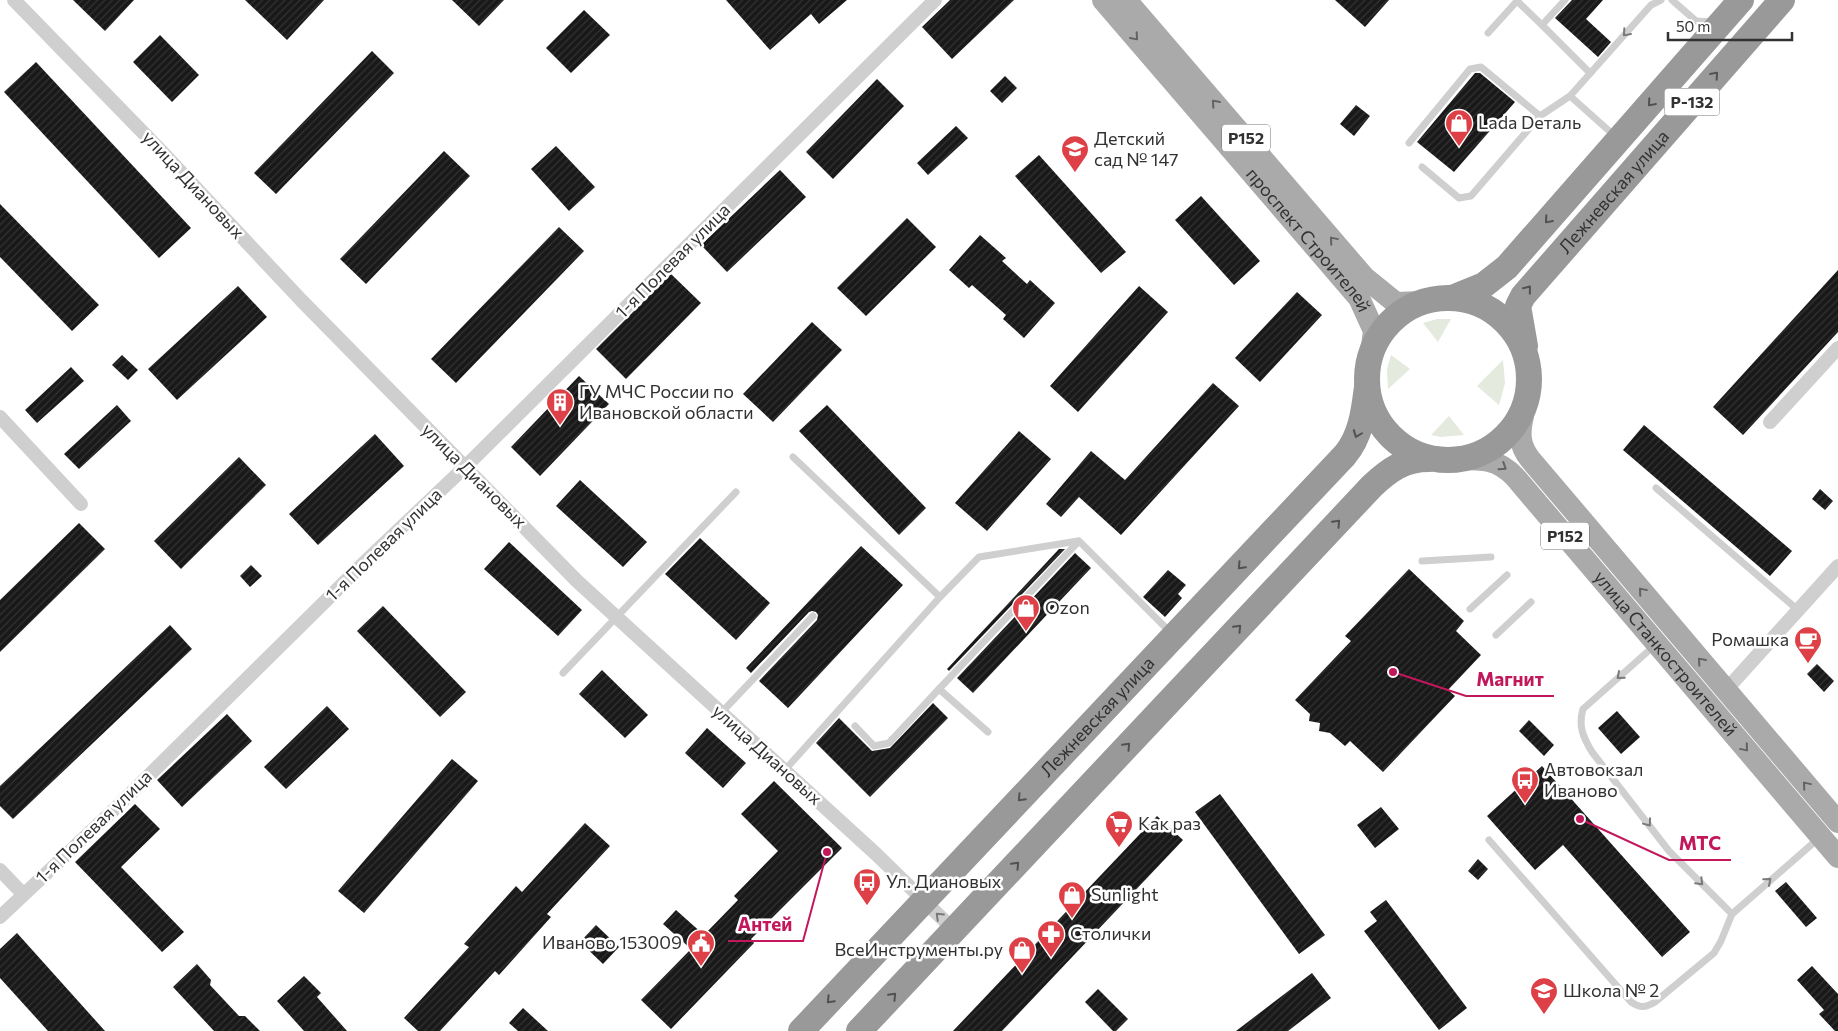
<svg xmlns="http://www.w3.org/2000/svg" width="1838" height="1031" viewBox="0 0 1838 1031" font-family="Commissioner,sans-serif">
<defs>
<pattern id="building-hatch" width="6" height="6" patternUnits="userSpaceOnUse" patternTransform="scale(1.25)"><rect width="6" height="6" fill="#191919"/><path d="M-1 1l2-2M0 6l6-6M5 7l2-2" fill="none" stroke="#323232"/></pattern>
</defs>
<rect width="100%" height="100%" fill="#fff"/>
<g fill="#e4eade">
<polygon points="1437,319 1451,319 1438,342 1423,323"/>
<polygon points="1391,355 1410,369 1388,389 1387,369"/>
<polygon points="1503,360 1505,383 1499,405 1477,386"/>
<polygon points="1449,416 1464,435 1441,437 1431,435"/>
</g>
<g fill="url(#building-hatch)">
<polygon points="73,0 134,0 105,31"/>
<polygon points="245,0 324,0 287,40"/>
<polygon points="452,0 504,0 479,26"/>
<polygon points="726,0 847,0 819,24 811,14 770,50"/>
<polygon points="950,0 1014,0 952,59 922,27"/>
<polygon points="1335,0 1389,0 1365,27"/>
<polygon points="1572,0 1603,0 1586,19 1611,42 1598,57 1555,18"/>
<polygon points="584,10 610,35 571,73 546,48"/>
<polygon points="160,35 199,75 172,102 133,62"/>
<polygon points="372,51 394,73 276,194 254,173"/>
<polygon points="36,62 191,228 159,258 4,92"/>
<polygon points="1475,73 1480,73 1515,102 1454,172 1417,142"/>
<polygon points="1005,76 1017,88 1002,103 990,91"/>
<polygon points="877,79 904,106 833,179 806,152"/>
<polygon points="1356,105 1370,116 1354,136 1340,124"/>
<polygon points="956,126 968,138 928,175 917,163"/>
<polygon points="556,146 595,187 569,211 531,169"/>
<polygon points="444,151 470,176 366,284 340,259"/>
<polygon points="1039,155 1126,252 1101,273 1015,176"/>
<polygon points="780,170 806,197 727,272 701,245"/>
<polygon points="1201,196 1260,261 1234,285 1175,220"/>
<polygon points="0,204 99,305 72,331 0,257"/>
<polygon points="907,218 936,247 866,316 837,288"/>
<polygon points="559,227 584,251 456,383 431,359"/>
<polygon points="980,235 1006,258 1002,261 1027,284 1030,280 1055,303 1024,338 1003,319 1006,315 972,285 969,288 949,270"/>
<polygon points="1838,270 1838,332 1743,435 1713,407"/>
<polygon points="671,274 701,303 626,379 596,349"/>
<polygon points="238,286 267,317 177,400 148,369"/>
<polygon points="1139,286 1168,312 1078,412 1050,386"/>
<polygon points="1297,292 1322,315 1260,382 1235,358"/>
<polygon points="812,322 842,350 773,422 743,394"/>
<polygon points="122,355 138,370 128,380 112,365"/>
<polygon points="71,367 84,381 37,423 25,410"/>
<polygon points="579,376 609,404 540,476 511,447"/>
<polygon points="1213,383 1239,406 1121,535 1079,497 1061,517 1046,504 1091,451 1125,480"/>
<polygon points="117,405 131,421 79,469 64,454"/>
<polygon points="827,405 926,508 899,535 799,431"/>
<polygon points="1644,425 1792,551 1770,576 1623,450"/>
<polygon points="1019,431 1051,459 987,531 955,503"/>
<polygon points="375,434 404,466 318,545 289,514"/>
<polygon points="239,457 266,485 181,569 154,541"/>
<polygon points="580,480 647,542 623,567 556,506"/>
<polygon points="1820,489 1833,501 1825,510 1812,499"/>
<polygon points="79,523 105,549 0,652 0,600"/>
<polygon points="700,538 770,603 736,640 665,574"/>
<polygon points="509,542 582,610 558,636 484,569"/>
<polygon points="861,546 903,585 788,708 759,681 817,620 818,615 816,612 812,611 809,612 751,673 746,668"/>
<polygon points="1059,549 1065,549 949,671 947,669"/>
<polygon points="1075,553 1091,568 973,693 957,678"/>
<polygon points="251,565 262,576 250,587 240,576"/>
<polygon points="1409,569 1464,621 1456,631 1481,655 1448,690 1455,696 1383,772 1350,741 1345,746 1330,733 1319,731 1320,723 1309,721 1310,714 1295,700 1351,641 1345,636"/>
<polygon points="1168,570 1186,585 1178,594 1182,598 1165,617 1143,597"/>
<polygon points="383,606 466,692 440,717 357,631"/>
<polygon points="170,625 192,649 13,819 0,806 0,786"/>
<polygon points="1817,664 1834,681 1824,692 1807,674"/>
<polygon points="602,670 648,715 625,738 579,694"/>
<polygon points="933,703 948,718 870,797 816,743 839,718 872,751 890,748"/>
<polygon points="327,706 349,729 286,789 264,767"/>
<polygon points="1617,711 1640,737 1621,754 1598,728"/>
<polygon points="227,714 252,741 182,807 157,780"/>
<polygon points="1529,720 1554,745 1544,756 1519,731"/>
<polygon points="707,728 746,763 723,788 685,753"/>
<polygon points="452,759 478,781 364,913 338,891"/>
<polygon points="1542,766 1690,932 1662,957 1563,845 1535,870 1487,816"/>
<polygon points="774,781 842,848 751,939 754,943 671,1029 641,1000 691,949 663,924 676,910 704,935 738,900 734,896 778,851 741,814"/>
<polygon points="1220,794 1325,935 1299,954 1195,812"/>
<polygon points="135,804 160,829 121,867 184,932 162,952 75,862"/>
<polygon points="1381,807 1399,829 1375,848 1357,825"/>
<polygon points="1157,816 1183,840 1002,1031 953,1031"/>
<polygon points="585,823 610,846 547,914 551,917 499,975 495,971 440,1031 418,1031 404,1018 469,947 464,944 516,886 522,892"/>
<polygon points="1478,859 1488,869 1478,880 1468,871"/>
<polygon points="1786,882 1817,918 1806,927 1775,891"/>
<polygon points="1386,900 1467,1008 1439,1030 1364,931 1377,921 1370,912"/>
<polygon points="596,925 619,947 603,964 580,942"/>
<polygon points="17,933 105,1031 48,1031 0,978 0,949"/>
<polygon points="197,964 211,980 210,985 239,1016 245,1016 260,1031 214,1031 173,987"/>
<polygon points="1812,966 1838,994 1838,1031 1835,1031 1819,1014 1824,1010 1797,980"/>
<polygon points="1312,973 1331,998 1288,1031 1236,1031"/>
<polygon points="304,976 321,993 317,997 347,1031 304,1031 277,1001"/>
<polygon points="1098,989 1128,1019 1116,1031 1113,1031 1085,1002"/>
<polygon points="523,1008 548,1031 518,1031 509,1023"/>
</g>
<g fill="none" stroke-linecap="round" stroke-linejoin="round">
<g stroke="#cfcfcf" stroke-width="7">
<polyline points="1565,0 1542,25 1590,73"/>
<polyline points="1672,0 1696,21 1713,22"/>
<polyline points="1517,1 1542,25"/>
<polyline points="1488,33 1518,0"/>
<polyline points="1616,137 1570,96 1651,5 1661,0"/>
<polyline points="1409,143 1470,69 1481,67 1540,116"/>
<polyline points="1422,167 1459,198 1471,196 1540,116 1570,96"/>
<polyline points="1656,488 1798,610"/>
<polyline points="1422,561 1491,557"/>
<polyline points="940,597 979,557 1078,541"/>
<polyline points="1470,609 1507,575"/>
<polyline points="1496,635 1531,602"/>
<path d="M1654 646 1583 709C1578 726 1583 737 1592 752L1669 851 1732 914"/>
<polyline points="563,673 736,492"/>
<polyline points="939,689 1079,541 1170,632"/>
<polyline points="721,713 813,616"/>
<polyline points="855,726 874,746 889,743 939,689 988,732"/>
<polyline points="784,771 940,597 793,457"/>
<path d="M1489 840 1631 1002C1640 1008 1645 1008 1655 1002L1714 953 1721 941 1732 914 1819 838"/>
</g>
<g stroke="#cfcfcf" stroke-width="14">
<polyline points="14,0 162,152 301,300 577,581 876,854 955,931"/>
<polyline points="0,417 81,504"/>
<polyline points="1770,422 1838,348"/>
<polyline points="1726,690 1838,566"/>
<polyline points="0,870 23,894"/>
<polyline points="0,917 121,803 367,560 465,467 935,0"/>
</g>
<g stroke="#aaa" stroke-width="22">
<path id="s1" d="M1103 0 1359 298 1374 331 1371 354"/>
<polyline points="1126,0 1364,277 1396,303 1423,302"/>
<path d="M1523 416C1519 433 1519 445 1530 459L1838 822"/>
<path id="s2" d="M1456 459C1481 459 1497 458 1515 477L1838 857"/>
</g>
<g stroke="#999" stroke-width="26">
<polyline points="1452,298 1484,285 1507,267 1741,0"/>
<circle cx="1448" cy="379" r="81"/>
<path id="s3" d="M1525 346 1518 306 1523 296 1782 0"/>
<path id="s4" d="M801 1031 1345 455C1361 436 1364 411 1367 387"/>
<path d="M859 1031 1372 486C1389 470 1404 459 1429 459"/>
</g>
</g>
<defs><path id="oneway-chevron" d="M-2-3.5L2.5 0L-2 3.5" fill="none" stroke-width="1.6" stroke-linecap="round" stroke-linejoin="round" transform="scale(1.25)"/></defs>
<g stroke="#797979">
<use href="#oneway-chevron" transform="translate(1626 33) rotate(131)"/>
<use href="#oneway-chevron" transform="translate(1620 676) rotate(139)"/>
<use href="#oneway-chevron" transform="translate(1648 823) rotate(53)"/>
<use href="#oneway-chevron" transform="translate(1768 881) rotate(-41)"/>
<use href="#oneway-chevron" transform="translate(1700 882) rotate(45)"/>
<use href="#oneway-chevron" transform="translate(939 916) rotate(-136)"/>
</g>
<g stroke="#626262">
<use href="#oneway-chevron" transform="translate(1135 37) rotate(49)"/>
<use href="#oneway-chevron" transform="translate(1215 103) rotate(-131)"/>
<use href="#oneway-chevron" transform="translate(1333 240) rotate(-130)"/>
<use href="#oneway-chevron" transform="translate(1503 467) rotate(33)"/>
<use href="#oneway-chevron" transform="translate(1642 591) rotate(-130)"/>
<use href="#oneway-chevron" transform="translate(1701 661) rotate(-131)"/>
<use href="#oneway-chevron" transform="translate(1745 748) rotate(50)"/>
<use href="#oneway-chevron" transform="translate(1806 785) rotate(-130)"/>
</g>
<g stroke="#515151">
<use href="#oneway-chevron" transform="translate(1715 75) rotate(-49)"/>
<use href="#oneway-chevron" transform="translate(1651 103) rotate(131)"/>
<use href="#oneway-chevron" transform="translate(1548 220) rotate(131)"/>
<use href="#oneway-chevron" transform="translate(1528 289) rotate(-51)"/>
<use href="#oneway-chevron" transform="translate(1357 434) rotate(111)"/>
<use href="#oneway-chevron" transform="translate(1337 523) rotate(-47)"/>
<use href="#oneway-chevron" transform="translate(1241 566) rotate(133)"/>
<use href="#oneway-chevron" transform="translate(1238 628) rotate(-47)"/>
<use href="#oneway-chevron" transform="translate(1127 746) rotate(-47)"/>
<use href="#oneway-chevron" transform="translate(1021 798) rotate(133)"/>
<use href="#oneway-chevron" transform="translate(1016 865) rotate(-47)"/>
<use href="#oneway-chevron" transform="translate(893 996) rotate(-46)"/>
<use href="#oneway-chevron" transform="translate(830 1000) rotate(134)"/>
</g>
<defs>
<g id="shop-pin" transform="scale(1.4375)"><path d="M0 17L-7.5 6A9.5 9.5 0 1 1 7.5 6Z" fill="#dd4047" stroke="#fff"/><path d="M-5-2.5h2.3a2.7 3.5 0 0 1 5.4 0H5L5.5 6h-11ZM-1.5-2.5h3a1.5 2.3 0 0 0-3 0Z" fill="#fff"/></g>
<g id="school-pin" transform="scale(1.4375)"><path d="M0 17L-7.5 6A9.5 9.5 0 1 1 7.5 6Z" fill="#dd4047" stroke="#fff"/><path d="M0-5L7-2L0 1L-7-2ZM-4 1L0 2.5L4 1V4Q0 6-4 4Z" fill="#fff"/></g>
<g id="building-pin" transform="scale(1.4375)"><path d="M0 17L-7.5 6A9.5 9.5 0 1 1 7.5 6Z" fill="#dd4047" stroke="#fff"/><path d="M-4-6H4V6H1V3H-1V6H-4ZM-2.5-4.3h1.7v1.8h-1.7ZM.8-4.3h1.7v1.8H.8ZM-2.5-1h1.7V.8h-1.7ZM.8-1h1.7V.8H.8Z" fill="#fff"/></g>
<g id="cafe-pin" transform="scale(1.4375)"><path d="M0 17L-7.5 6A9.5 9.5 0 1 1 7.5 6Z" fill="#dd4047" stroke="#fff"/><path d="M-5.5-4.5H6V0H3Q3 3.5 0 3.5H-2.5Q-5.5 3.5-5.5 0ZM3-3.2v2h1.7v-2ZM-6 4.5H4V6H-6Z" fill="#fff"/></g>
<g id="bus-pin" transform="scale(1.4375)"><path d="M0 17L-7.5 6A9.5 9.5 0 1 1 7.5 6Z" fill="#dd4047" stroke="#fff"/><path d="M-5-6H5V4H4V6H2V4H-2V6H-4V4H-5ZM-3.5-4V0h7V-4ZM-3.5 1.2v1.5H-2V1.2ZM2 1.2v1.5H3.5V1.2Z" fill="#fff"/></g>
<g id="supermarket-pin" transform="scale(1.4375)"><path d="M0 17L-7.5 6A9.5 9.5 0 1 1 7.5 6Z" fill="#dd4047" stroke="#fff"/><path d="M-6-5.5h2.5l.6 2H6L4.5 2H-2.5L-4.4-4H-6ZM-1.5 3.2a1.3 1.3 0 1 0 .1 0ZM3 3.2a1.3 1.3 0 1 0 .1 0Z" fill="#fff"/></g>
<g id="pharmacy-pin" transform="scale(1.4375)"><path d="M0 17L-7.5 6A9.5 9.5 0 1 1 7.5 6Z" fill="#dd4047" stroke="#fff"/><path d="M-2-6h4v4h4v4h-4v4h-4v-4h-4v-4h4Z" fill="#fff"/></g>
<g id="civic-pin" transform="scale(1.4375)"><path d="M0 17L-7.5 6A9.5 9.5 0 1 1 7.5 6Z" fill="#dd4047" stroke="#fff"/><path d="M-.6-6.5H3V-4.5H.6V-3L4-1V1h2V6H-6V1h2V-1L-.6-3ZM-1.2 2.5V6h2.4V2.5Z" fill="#fff"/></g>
</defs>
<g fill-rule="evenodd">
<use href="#shop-pin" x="1459" y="123"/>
<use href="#school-pin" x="1075" y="149"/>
<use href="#building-pin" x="560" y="402"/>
<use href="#shop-pin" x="1026" y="608"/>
<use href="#cafe-pin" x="1808" y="640"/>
<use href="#bus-pin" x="1525" y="780"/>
<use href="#supermarket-pin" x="1119" y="824"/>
<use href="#bus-pin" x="867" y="882"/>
<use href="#shop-pin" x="1072" y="895"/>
<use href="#pharmacy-pin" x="1051" y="934"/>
<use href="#civic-pin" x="701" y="943"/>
<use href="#shop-pin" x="1022" y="950"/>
<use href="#school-pin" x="1544" y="991"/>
</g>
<g text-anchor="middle" stroke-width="5" stroke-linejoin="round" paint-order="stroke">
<g fill="#fff" stroke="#707070" stroke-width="1">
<rect x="1664.5" y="88.5" width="55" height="27" rx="4"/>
<rect x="1222" y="124.5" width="48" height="27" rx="4"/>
<rect x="1541" y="522.5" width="48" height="27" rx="4"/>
</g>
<g font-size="16" font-weight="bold" fill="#323232">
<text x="1692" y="108">Р-132</text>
<text x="1246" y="144">Р152</text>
<text x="1565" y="542">Р152</text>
</g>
<g font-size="18" fill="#323232" stroke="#fff" text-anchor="start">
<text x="1478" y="129">Lada Dеталь</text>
<text x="1094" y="145">Детский<tspan x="1094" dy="21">сад № 147</tspan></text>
<text x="579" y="398">ГУ МЧС России по<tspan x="579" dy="21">Ивановской области</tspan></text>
<text x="1045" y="614">Ozon</text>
<text x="1789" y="646" text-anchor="end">Ромашка</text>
<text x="1544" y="776">Автовокзал<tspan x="1544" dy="21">Иваново</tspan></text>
<text x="1138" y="830">Как раз</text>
<text x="886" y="888">Ул. Диановых</text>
<text x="1091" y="901">Sunlight</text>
<text x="1070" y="940">Столички</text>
<text x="682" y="949" text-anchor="end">Иваново 153009</text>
<text x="1003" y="956" text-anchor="end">ВсеИнструменты.ру</text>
<text x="1563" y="997">Школа № 2</text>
</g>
<g font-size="18" fill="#323232" stroke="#fff">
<text transform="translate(193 185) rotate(47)" y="6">улица Диановых</text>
<text dy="6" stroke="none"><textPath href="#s3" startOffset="190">Лежневская улица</textPath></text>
<text dy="6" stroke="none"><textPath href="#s1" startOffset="316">проспект Строителей</textPath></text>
<text transform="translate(673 261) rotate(-45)" y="6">1-я Полевая улица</text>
<text transform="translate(474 476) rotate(45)" y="6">улица Диановых</text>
<text transform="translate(384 545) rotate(-44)" y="6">1-я Полевая улица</text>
<text dy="6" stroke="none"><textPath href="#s2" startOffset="296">улица Станкостроителей</textPath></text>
<text dy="6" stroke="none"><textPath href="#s4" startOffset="432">Лежневская улица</textPath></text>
<text transform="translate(767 755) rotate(42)" y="6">улица Диановых</text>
<text transform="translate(94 827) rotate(-44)" y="6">1-я Полевая улица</text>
</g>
</g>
<path fill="none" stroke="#c2185b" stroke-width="2" d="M1393 672L1466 696H1554M1580 819L1669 860H1731M827 852L803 941H728"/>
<g fill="#c2185b" stroke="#fff" stroke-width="2">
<circle cx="1393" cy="672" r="5"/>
<circle cx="1580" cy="819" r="5"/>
<circle cx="827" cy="852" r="5"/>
</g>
<g font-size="19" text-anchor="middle" font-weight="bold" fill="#c2185b" stroke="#fff" stroke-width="5" stroke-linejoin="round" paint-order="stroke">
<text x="1510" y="686">Магнит</text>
<text x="1700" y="850">МТС</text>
<text x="765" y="931">Антей</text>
</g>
<path d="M1668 32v8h124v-8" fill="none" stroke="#323232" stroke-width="2.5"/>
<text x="1676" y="32" font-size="15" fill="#323232" stroke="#ffffff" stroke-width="4" paint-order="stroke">50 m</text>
</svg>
